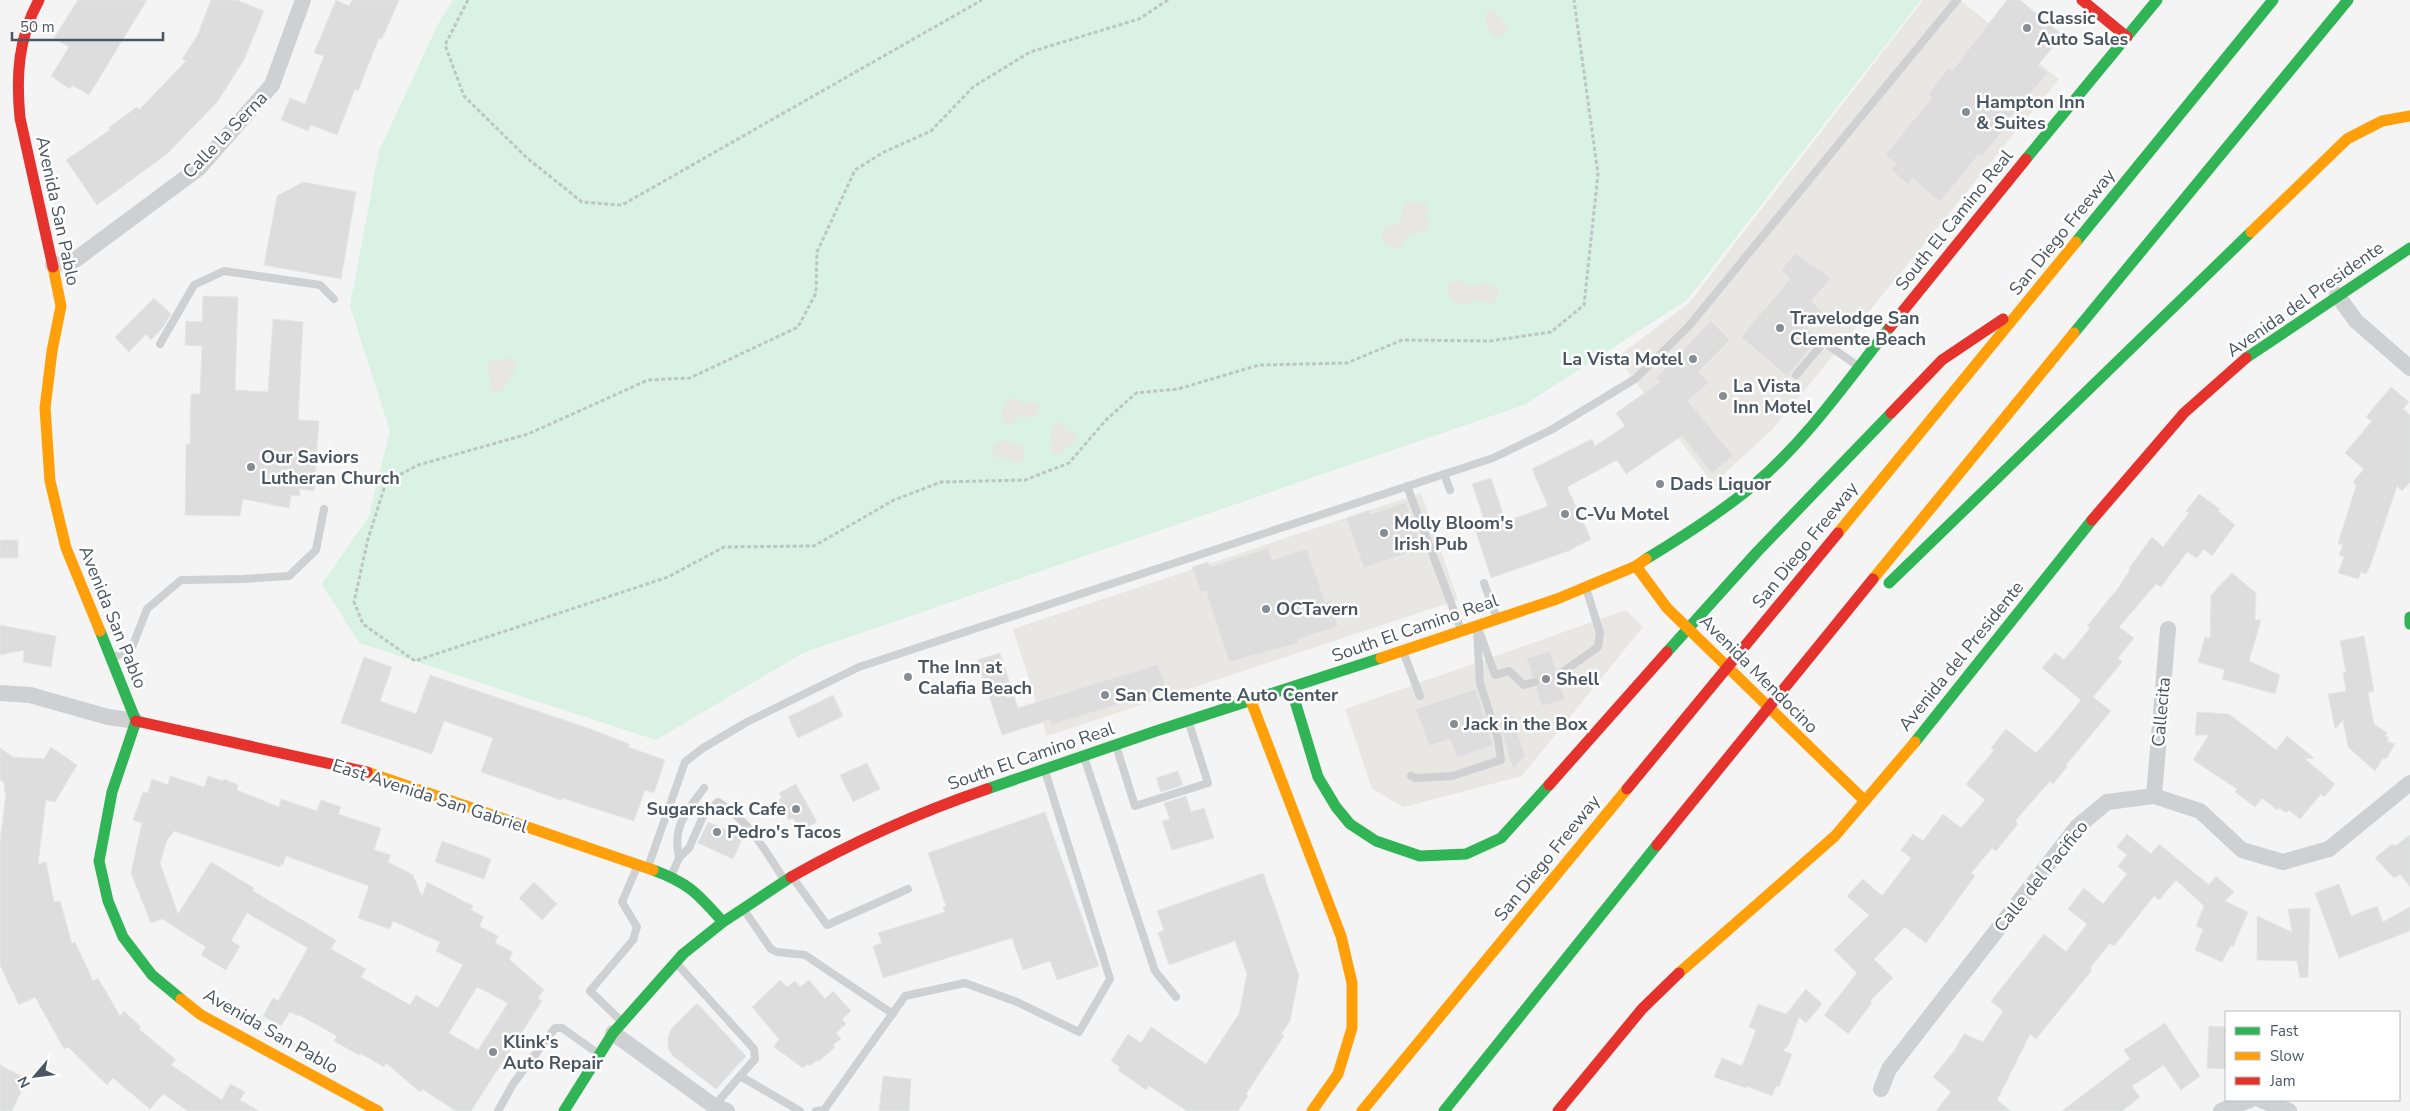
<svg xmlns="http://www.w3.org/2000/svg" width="2410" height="1111" viewBox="0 0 2410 1111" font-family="'Nunito Sans',sans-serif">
<rect width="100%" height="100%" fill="#f4f4f4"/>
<g fill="#e8e7e3">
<polygon points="1923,0 1960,0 2059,79 1773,429 1713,484 1617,357 1689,303"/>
<polygon points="1421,493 1458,600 1047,736 1013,629"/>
<polygon points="1626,610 1643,627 1522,776 1404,807 1372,789 1345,709"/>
</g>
<polygon fill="#d9f2e3" points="453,0 1921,0 1687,300 1524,405 803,653 656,740 359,643 322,584 369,516 390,431 350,306 379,151 437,26"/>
<g fill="#e7e6e1">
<polygon points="1493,10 1507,27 1507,31 1498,38 1493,36 1484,21 1487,11"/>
<polygon points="1408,201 1426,204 1428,210 1426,215 1430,225 1426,231 1408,236 1402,247 1393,249 1383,241 1382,231 1386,227 1400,222 1403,208"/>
<path d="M1457 280 1472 286 1487 283 1498 289 1499 295 1491 304C1487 303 1483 300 1479 300 1475 299 1472 303 1467 304 1454 307 1445 296 1448 284Z"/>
<path d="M509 357 516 363C516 373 505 391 494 393L490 388 491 377 487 371 488 365 494 360 501 361Z"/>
<path d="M1011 398 1017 399 1023 404 1033 401 1039 405V413L1033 417H1017L1010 426C996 422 1001 404 1011 398Z"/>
<path d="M1057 422 1062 423 1067 430 1076 434 1079 438 1058 455 1052 452C1050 443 1050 429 1057 422Z"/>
<polygon points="1005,440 1024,447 1025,455 1021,462 998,458 991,453 996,442"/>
</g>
<g fill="#ddddde" stroke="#e5e6e7" fill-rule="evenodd">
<polygon points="78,0 147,0 89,95 72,85 70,89 51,76 69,47 54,38"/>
<polygon points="211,0 237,0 264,11 244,60 217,102 167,154 97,205 66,160 110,130 108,128 137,107 139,110 186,61 182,59 197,36"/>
<polygon points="336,0 349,6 352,0 399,0 382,39 379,38 358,91 355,89 337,135 311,125 308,131 281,120 290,98 305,104 324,56 314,53"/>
<polygon points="2007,0 2020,0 2063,35 2038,65 2048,73 2010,117 2012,119 1982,156 1979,154 1940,202 1912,178 1908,184 1891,170 1896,164 1885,155 1932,98 1928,94 1949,68 1952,71"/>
<polygon points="303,182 356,192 341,279 264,265 277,196"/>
<polygon points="1795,253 1831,278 1811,301 1824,313 1825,323 1805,327 1814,334 1812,338 1815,342 1787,376 1741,337 1790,279 1781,270"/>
<polygon points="203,296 238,297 235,390 268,392 273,319 303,322 298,420 319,421 314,491 299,489 300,496 291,495 289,508 243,499 240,516 185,515 186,444 190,445 191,394 200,394 202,346 185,345 186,321 202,322"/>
<polygon points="154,298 171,314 163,327 151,340 146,334 129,352 115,337"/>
<polygon points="1711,321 1730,340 1698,372 1709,382 1688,401 1733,456 1712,473 1682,436 1626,474 1617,460 1567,487 1591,539 1568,551 1491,578 1475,529 1486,525 1472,484 1491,478 1505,519 1509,518 1510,520 1548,506 1532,469 1592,439 1595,446 1625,426 1616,413 1660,382 1656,378"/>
<polygon points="2391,387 2409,402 2403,409 2410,415 2410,482 2402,491 2397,486 2371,564 2366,574 2361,572 2358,579 2338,573 2344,557 2339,555 2343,545 2338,543 2356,486 2353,482 2364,469 2345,453 2372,421 2366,417"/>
<polygon points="2199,494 2220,509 2218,511 2235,525 2212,556 2204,549 2197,558 2187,552 2161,587 2156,584 2119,627 2134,638 2118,658 2122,662 2093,697 2111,711 2066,765 2067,767 2053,784 2050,781 2015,821 2018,824 1996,851 1992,848 1971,873 1975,876 1926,943 1905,927 1874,959 1893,978 1870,1001 1872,1003 1848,1034 1824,1015 1857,973 1834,950 1869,915 1847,896 1863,879 1882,896 1911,858 1901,850 1913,834 1923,841 1943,814 1961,828 1985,800 1966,784 1994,750 1991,748 2006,729 2036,753 2052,736 2081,700 2042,668 2055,653 2064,660 2090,628 2087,626 2119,587 2130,570 2129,568 2152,537 2163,547 2189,513 2186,511"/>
<polygon points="1406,502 1422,548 1364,568 1346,518 1370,510 1371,514"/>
<rect x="0" y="540" width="18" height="18"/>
<polygon points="1268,548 1272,560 1307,549 1325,602 1330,601 1338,626 1298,639 1299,643 1229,662 1206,591 1201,592 1192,567 1208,562 1210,567"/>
<polygon points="2232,573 2256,593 2255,620 2261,620 2249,661 2280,675 2275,694 2222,679 2225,670 2198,662 2205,637 2210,638 2211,595"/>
<polygon points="0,625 56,636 51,667 23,662 24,650 0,655"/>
<polygon points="2364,636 2374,691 2368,693 2374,724 2387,733 2385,736 2389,738 2387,741 2395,744 2386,759 2383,758 2375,771 2348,747 2343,720 2335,729 2328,694 2346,691 2343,672 2346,672 2340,641"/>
<polygon points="1550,651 1556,670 1552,677 1554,681 1559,681 1565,699 1542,706 1536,688 1540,684 1540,680 1533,677 1527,658"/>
<polygon points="1000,653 1018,708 1158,664 1166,689 1052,725 1050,720 1002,735 977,660"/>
<polygon points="364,657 392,667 380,701 416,714 430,675 585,727 629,744 628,747 665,760 654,793 645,790 634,821 562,798 561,800 481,772 493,738 444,721 432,754 341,723"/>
<polygon points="1476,689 1493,745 1457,758 1450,739 1429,746 1416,709"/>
<polygon points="833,695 843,716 798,738 788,717"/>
<polygon points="2197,712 2229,714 2276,750 2287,736 2314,758 2305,759 2335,784 2324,797 2321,794 2300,819 2289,810 2286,813 2279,808 2277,810 2262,798 2255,807 2235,792 2237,789 2193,760 2209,735 2195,735"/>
<polygon points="1512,716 1525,756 1513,769 1498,720"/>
<polygon points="51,747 77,765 55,802 46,800 38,864 46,862 54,902 60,901 72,944 75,942 93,981 98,978 120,1016 124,1011 141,1027 139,1029 176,1060 171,1065 222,1100 230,1084 245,1092 240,1100 259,1111 188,1111 163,1094 150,1109 113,1078 107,1085 68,1047 64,1049 35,997 19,1005 0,965 0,841 6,792 4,792 5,784 0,780 0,748 13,757 44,759"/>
<polygon points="867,763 880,789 853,802 840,775"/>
<polygon points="1178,771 1183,785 1161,792 1156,778"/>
<path d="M170 776 204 787 208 776 223 781 224 779 238 785 237 790 279 807 281 799 317 811 321 800 341 807 338 814 381 828 374 850 391 855 388 862 413 875 422 897 427 882 473 906 471 910 484 917 479 926 498 936 495 943 513 952 509 959 544 990 538 998 542 1001 471 1111H456L422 1089 420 1092 386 1063 384 1067 360 1053 359 1055 334 1041 337 1036 299 1015 298 1016 290 1012 281 1026 263 1016 273 998 278 1001 308 948 247 913 231 941 240 946 226 970 201 955 206 947 162 919 151 923 131 873 142 823 133 820 143 792 148 793 152 779 168 785ZM174 831 280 867 281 864 283 865 286 856 369 886 358 918 390 929 393 921 440 942 436 951 463 965 438 1008 416 995 410 1005 361 977 366 969 331 949 336 940 253 891 254 888 211 862 178 914 160 863 167 840ZM477 987 508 1003 478 1050 449 1033Z"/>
<polygon points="796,784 817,822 800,831 793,818 789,820 778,800 782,798 779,793"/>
<polygon points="1186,796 1191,812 1204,808 1214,838 1172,850 1162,821 1170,819 1164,803"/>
<polygon points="1045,812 1099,966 1057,980 1050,961 1023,970 1012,938 883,978 873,946 882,943 878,933 945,912 943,907 946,906 928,853"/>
<polygon points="708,822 743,837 733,859 698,843"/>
<polygon points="2127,834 2151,854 2159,844 2209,885 2216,876 2234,892 2225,901 2248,912 2233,947 2231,945 2222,962 2195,950 2203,929 2196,926 2204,906 2176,880 2159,900 2154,896 2114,946 2110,943 2090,968 2092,970 2036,1039 2030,1034 1997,1100 2011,1111 1936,1111 1951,1092 1933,1077 1954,1051 1964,1034 1983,1042 2003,1011 1991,1001 2026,957 2044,934 2066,952 2087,924 2068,909 2084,888 2103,904 2127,874 2118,866 2127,855 2117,847"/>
<polygon points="2410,835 2410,887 2400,874 2394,878 2375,858 2392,844 2395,846"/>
<polygon points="442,841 491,859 484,879 435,862"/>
<polygon points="1263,873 1299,975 1290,1021 1281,1034 1284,1036 1246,1094 1248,1096 1238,1111 1187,1111 1149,1086 1146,1090 1118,1070 1120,1067 1111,1061 1128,1034 1141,1043 1151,1027 1206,1064 1239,1014 1247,974 1235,941 1169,965 1158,933 1164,930 1157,911"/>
<polygon points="534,882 557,904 542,920 519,898"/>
<polygon points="2339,884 2351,916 2377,906 2383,922 2410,907 2410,931 2339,958 2315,893"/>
<polygon points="2310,908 2308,977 2300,978 2297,961 2257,960 2257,916 2292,932 2288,909"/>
<polygon points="780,980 787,987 795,981 800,987 809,980 825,999 833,991 851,1011 842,1019 846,1024 836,1033 841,1039 833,1045 835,1047 818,1062 817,1060 810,1066 808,1064 803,1068 774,1047 779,1039 752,1007"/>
<polygon points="1806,989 1822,1004 1806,1023 1799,1017 1789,1044 1783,1051 1792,1054 1779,1087 1776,1086 1772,1096 1747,1086 1746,1088 1714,1077 1722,1058 1742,1066 1756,1030 1749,1027 1758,1004 1786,1014"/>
<polygon points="697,1003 746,1056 716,1089 673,1056 668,1048 668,1038 671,1029"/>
<polygon points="2165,1023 2200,1076 2181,1090 2164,1065 2132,1086 2140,1097 2122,1111 2062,1111 2130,1059 2124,1050"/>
<polygon points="2209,1026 2226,1027 2226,1069 2207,1068"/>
<polygon points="0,1065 27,1079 12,1111 0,1111"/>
<polygon points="883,1076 911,1079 909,1111 879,1111"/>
</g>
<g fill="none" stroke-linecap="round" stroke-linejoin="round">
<g stroke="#bcc7c4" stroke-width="3" stroke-dasharray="4 2.5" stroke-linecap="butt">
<polyline points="468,0 445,45 464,96 527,158 582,202 622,205 982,0"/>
<polyline points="1168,0 1139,19 1030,52 973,87 931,131 884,152 855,170 817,252 816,293 798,327 690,378 648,380 528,434 418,465 386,482 368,539 354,602 363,624 415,661 668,577 724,547 814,546 894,500 941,482 1025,480 1069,463 1106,420 1136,393 1178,389 1259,365 1347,363 1402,340 1490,341 1551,332 1584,305 1598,174 1574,0"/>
</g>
<g stroke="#ced0d2" stroke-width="8">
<polyline points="1818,338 1855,364"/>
<polyline points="160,344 194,285 224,271 320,285 334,299"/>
<polyline points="1796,375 1824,342"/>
<polyline points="1444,474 1450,490"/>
<polyline points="1407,486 1460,627"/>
<polyline points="1484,583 1496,616"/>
<polyline points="1480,633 1495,675 1509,671 1524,685 1535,682"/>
<polyline points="1404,654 1420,696"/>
<polyline points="114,657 131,650 147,609 181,580 243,579 289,576 316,550 324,509"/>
<polyline points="1557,676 1598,647 1600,633 1587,591"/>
<polyline points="1117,749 1135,806 1208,783 1189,723"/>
<polyline points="1085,760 1155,971 1176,997"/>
<polyline points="1411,776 1415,778 1452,776 1501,760 1498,739 1480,683 1477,630"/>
<path d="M679 858C672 826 686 813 704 788"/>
<polyline points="648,867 685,762 703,748 747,722 859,667 1493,458 1551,430 1635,379 1688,327 1957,0"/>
<path d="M672 874 679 858 689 848 704 814 718 802C749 821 764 848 783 878"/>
<polyline points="793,878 827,925 908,889"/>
<polyline points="744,910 771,949 777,952 805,955 893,1014"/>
<polyline points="678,965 754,1049 755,1059 714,1106"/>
<polyline points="619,1019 590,991 633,940 637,927 622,902 637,867"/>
<polyline points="740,1076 800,1111"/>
<polyline points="498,1111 513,1084 555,1028 562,1028 596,1052"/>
<polyline points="816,1111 824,1110 905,996 965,983 1017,1002 1079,1032 1110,979 1045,771"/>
</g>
<g stroke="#ced0d2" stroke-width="16">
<polyline points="53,265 75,260 199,168 272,85 303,0"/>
<polyline points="2337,295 2356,321 2410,368"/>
<polyline points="0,693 30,695 108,717 136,721"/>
<polyline points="2154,796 2168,629"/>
<polyline points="613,1033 714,1106 727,1111"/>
<polyline points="1881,1089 1889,1069 2077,827 2107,802 2154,796 2200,811 2242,850 2283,862 2329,849 2410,783"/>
<polyline points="2261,1100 2289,1111"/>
<polyline points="2221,1111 2250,1100"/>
</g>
<g stroke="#30b455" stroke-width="11">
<polyline points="2026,159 2157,0"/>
<polyline points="2076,242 2273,0"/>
<polyline points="2074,333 2348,0"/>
<polyline points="2246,358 2410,248"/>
<path d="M1646 559C1684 536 1722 512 1756 483 1808 438 1848 380 1890 327"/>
<polyline points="1889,583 2251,232"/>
<polyline points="2410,617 2410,624"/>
<polyline points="100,631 136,721 112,792 99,861 108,901 123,937 152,975 181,999"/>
<polyline points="1667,652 1757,552 1891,413"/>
<polyline points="1291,688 1318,777 1336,807 1350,824 1376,841 1420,856 1466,854 1501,838 1549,785"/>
<polyline points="1915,742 2092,520"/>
<polyline points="987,789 1156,731 1381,658"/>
<path d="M653 870C689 883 698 894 723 922"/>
<polyline points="564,1111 613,1033 683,954 723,922 791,877"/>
<polyline points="1444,1111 1657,845"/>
</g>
<g stroke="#ff9f0a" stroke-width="11">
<polyline points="2251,232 2347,139 2382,121 2410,116"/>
<polyline points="53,267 61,306 52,351 45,408 50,481 66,548 100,631"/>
<polyline points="1838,533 2076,242"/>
<polyline points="1636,566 1667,608 1865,801"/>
<polyline points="1873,579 2074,333"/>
<polyline points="1381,658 1557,599 1636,566 1646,559"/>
<polyline points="1251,701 1341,936 1352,983 1352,1028 1338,1074 1312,1111"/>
<polyline points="367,772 653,870"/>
<polyline points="1679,973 1835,836 1915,742"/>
<polyline points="181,999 201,1015 378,1111"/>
<polyline points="1362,1111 1627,789"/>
</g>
<g stroke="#e5322d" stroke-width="11">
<path d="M39 0C18 38 16 76 20 118L53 267"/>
<polyline points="2082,0 2127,37"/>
<polyline points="1890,327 2026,159"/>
<polyline points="1891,413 1942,360 2003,319"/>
<polyline points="2092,520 2184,413 2246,358"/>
<polyline points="136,721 367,772"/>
<polyline points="1549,785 1667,652"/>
<polyline points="1627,789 1838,533"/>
<polyline points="1657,845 1873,579"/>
<path d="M791 877C853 842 920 812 987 789"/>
<polyline points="1558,1111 1642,1009 1679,973"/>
</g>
</g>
<g fill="#868d94" stroke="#fff" stroke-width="2">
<circle cx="2027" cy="28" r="5"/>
<circle cx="1966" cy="112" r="5"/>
<circle cx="1780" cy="328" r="5"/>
<circle cx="1693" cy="359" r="5"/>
<circle cx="1723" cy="396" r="5"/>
<circle cx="251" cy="467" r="5"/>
<circle cx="1660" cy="484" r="5"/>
<circle cx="1565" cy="514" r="5"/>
<circle cx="1384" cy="533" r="5"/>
<circle cx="1266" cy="609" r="5"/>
<circle cx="908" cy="677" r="5"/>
<circle cx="1546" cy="679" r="5"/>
<circle cx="1105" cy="695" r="5"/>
<circle cx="1454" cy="724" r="5"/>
<circle cx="796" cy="809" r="5"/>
<circle cx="717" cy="832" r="5"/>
<circle cx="493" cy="1052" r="5"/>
</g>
<g text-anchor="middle" stroke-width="5" stroke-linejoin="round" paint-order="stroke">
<g font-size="18" font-weight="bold" fill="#4a5661" stroke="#fff" text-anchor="start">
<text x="2037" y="24">Classic<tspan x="2037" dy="21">Auto Sales</tspan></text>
<text x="1976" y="108">Hampton Inn<tspan x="1976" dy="21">&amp; Suites</tspan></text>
<text x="1790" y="324">Travelodge San<tspan x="1790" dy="21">Clemente Beach</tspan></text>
<text x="1683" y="365" text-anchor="end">La Vista Motel</text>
<text x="1733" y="392">La Vista<tspan x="1733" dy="21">Inn Motel</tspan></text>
<text x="261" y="463">Our Saviors<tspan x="261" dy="21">Lutheran Church</tspan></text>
<text x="1670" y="490">Dads Liquor</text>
<text x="1575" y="520">C-Vu Motel</text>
<text x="1394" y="529">Molly Bloom's<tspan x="1394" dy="21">Irish Pub</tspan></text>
<text x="1276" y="615">OCTavern</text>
<text x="918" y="673">The Inn at<tspan x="918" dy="21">Calafia Beach</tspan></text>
<text x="1556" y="685">Shell</text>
<text x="1115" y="701">San Clemente Auto Center</text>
<text x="1464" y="730">Jack in the Box</text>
<text x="786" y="815" text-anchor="end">Sugarshack Cafe</text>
<text x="727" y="838">Pedro's Tacos</text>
<text x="503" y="1048">Klink's<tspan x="503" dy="21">Auto Repair</tspan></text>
</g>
<g font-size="18" fill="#4a5661" stroke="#fff">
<text transform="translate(225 135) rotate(-46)" y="6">Calle la Serna</text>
<text transform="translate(58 211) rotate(78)" y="6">Avenida San Pablo</text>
<text transform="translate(1954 220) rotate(-51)" y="6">South El Camino Real</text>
<text transform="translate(2062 232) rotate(-51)" y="6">San Diego Freeway</text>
<text transform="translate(2305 299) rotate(-35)" y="6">Avenida del Presidente</text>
<text transform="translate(1805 545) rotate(-51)" y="6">San Diego Freeway</text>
<text transform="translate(113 617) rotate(68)" y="6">Avenida San Pablo</text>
<text transform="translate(1415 628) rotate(-19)" y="6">South El Camino Real</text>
<text transform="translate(1961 656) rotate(-51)" y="6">Avenida del Presidente</text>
<text transform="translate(1759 674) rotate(45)" y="6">Avenida Mendocino</text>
<text transform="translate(2161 712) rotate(-85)" y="6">Callecita</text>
<text transform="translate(1031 756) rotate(-19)" y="6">South El Camino Real</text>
<text transform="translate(430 796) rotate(18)" y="6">East Avenida San Gabriel</text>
<text transform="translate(1547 858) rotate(-51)" y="6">San Diego Freeway</text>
<text transform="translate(2041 876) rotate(-51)" y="6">Calle del Pacifico</text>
<text transform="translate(271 1031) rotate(30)" y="6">Avenida San Pablo</text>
</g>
</g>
<rect x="2225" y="1011" width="175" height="90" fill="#ffffff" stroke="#b7bbc0"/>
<rect x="2235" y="1027" width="25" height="8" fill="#30b455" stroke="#b7bbc0"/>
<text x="2270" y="1036" font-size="15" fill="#4a5661">Fast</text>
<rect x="2235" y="1052" width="25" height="8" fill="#ff9f0a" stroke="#b7bbc0"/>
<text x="2270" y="1061" font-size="15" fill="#4a5661">Slow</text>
<rect x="2235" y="1077" width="25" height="8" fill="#e5322d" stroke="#b7bbc0"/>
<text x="2270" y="1086" font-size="15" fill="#4a5661">Jam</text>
<g transform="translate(35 1076) rotate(242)" stroke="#ffffff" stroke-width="4" paint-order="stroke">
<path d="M0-4L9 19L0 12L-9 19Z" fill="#4a5661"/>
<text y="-8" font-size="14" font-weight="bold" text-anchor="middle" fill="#4a5661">N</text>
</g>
<path d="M12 32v8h151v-8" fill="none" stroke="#4a5661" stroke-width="2.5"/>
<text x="20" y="32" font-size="15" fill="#4a5661" stroke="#ffffff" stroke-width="4" paint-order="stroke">50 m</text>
</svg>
